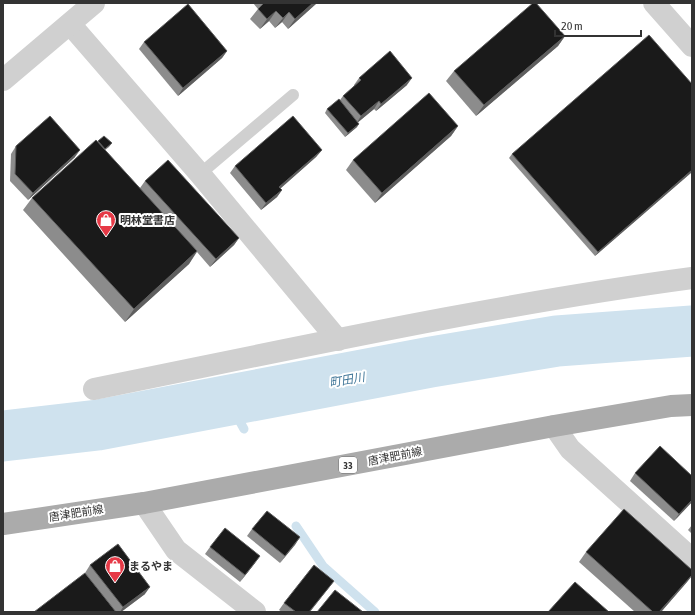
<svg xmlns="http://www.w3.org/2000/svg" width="695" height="615" viewBox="0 0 695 615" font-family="'Asap Condensed','Noto Sans JP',sans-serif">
<rect width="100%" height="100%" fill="#fff"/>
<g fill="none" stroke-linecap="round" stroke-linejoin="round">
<g stroke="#cfe2ee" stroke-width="9">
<polyline points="228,400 244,429"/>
<polyline points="296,526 323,566 375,612"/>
</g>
<polyline stroke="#cfe2ee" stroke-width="51" points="3,436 98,425 431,362 557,341 692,331"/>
<polyline stroke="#d0d0d0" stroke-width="12" points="200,174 293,95"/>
<g stroke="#d0d0d0" stroke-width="22">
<polyline points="654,3 692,46"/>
<polyline points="70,24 200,174 338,340"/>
<polyline points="3,80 94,3"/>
<path d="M94 389C292 349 491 305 692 278"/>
<polyline points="554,426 570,449 692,559"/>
<polyline points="144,503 176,550 255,612"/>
</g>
<polyline stroke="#ababab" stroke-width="22" points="3,524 144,503 554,426 671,406 692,405"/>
</g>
<g fill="#8c8c8c">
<polygon points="253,3 317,3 288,29 282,22 275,28 269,21 260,29 250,19 258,9"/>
<polygon points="565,36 558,46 476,116 446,81 454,71"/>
<polygon points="144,42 227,51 222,58 178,96 139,49"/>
<polygon points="359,78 407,85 376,111 374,109 358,122 357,127 345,137 325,113 327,109 340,100 343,96 354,86 354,85"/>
<polygon points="692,84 692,172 595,256 509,158 512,154"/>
<polygon points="458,126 451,136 375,203 346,170 353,160"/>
<polygon points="98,142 112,143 109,147 105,150 140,188 145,181 239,238 234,245 210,267 197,252 189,264 125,322 23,210 32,198"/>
<polygon points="16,146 75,157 28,200 10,181 11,154"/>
<polygon points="322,150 316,157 280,189 282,190 277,197 261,210 230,173 235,166"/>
<polygon points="635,473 692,502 674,521 630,481"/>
<polygon points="692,525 692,534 688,530"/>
<polygon points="252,529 300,537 280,563 247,536"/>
<polygon points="210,547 255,563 240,582 205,554"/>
<polygon points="586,552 692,570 692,576 687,582 661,612 635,612 579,562"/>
<polygon points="90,565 145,594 121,612 116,612 85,573"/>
<polygon points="334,581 310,612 282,612 279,610 284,603"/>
</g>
<g fill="#5f5f5f">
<polygon points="313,3 317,3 288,29 295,19"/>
<polygon points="276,11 269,21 260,29 267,19"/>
<polygon points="289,12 282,22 275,28 283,18"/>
<polygon points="565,36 558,46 476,116 484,105"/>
<polygon points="227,51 222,58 178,96 183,88"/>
<polygon points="412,78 407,85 376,111 381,104"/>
<polygon points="379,101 374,109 356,124 361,116"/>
<polygon points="359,124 357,127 345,137 348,133"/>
<polygon points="458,126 451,136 375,203 382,193"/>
<polygon points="80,150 75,157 28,200 33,193"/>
<polygon points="322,150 316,157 274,194 279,187"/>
<polygon points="692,170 692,172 595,256 598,252"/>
<polygon points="282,190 277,197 261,210 266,203"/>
<polygon points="239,238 234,245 210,267 216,259"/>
<polygon points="197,251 189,264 125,322 134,309"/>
<polygon points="692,500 692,502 674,521 679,514"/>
<polygon points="300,537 295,545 280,563 285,556"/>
<polygon points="260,556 255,563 240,582 245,575"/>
<polygon points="692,575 687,582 661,612 659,612"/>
<polygon points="150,587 145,594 121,612 120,612 123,607"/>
</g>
<g fill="#1a1a1a" stroke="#5f5f5f">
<polygon points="264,3 313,3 295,19 289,12 283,18 276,11 267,19 258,9"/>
<polygon points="533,3 536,3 565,36 484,105 454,71"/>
<polygon points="188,4 227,51 183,88 144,42"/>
<polygon points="649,35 692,84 692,170 598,252 512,154"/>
<polygon points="390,51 412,78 381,104 379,101 361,116 343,96 361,80 359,78"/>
<polygon points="429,93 458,126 382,193 353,160"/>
<polygon points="339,99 359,124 348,133 327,109"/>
<polygon points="50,116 80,150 33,193 15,174 16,146"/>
<polygon points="293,116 322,150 279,187 282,190 266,203 235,166"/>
<polygon points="104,136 112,143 105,149 98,141"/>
<polygon points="96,140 197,251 134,309 32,198"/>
<polygon points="168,160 239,238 216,259 145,181"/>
<polygon points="660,446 692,476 692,500 679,514 635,473"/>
<polygon points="624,509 692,570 692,575 659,612 653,612 586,552"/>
<polygon points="267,511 300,537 285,556 252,529"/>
<polygon points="225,528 260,556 245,575 210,547"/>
<polygon points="118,544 150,587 123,607 90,565"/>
<polygon points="314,565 334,581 309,612 296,612 284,603"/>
<polygon points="85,573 116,612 34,612"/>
<polygon points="575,582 609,612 548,612"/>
<polygon points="335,590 363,612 317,612"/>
</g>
<defs>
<g id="shop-pin" transform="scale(1)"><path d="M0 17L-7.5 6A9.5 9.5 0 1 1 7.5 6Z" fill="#e63946" stroke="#fff"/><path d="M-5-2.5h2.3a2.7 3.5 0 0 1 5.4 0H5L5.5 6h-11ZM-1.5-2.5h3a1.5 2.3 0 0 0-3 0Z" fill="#fff"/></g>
</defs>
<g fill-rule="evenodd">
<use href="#shop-pin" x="106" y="220"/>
<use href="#shop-pin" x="115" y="566"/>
</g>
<g text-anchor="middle" stroke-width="4" stroke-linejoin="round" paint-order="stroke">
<rect fill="#fff" stroke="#707070" stroke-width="1" x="339" y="457" width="18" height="16" rx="3"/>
<g font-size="10" font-weight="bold" fill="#333">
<text x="348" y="469">33</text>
</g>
<g font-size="11" font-weight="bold" fill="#333" stroke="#fff" text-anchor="start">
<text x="120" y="224">明林堂書店</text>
<text x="129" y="570">まるやま</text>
</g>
<g font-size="11" fill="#333" stroke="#fff">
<text transform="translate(395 456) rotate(-11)" y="4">唐津肥前線</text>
<text transform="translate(76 513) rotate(-9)" y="4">唐津肥前線</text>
</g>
<g font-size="12" font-style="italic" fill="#3f7597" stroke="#fff">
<text transform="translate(347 380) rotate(-10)" y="4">町田川</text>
</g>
</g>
<rect width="695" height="615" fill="none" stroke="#333333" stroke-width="8"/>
<path d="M555 30v6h86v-6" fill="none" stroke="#333333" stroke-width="2"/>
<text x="561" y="30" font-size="12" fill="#333333" stroke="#ffffff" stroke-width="3" paint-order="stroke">20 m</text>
</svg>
